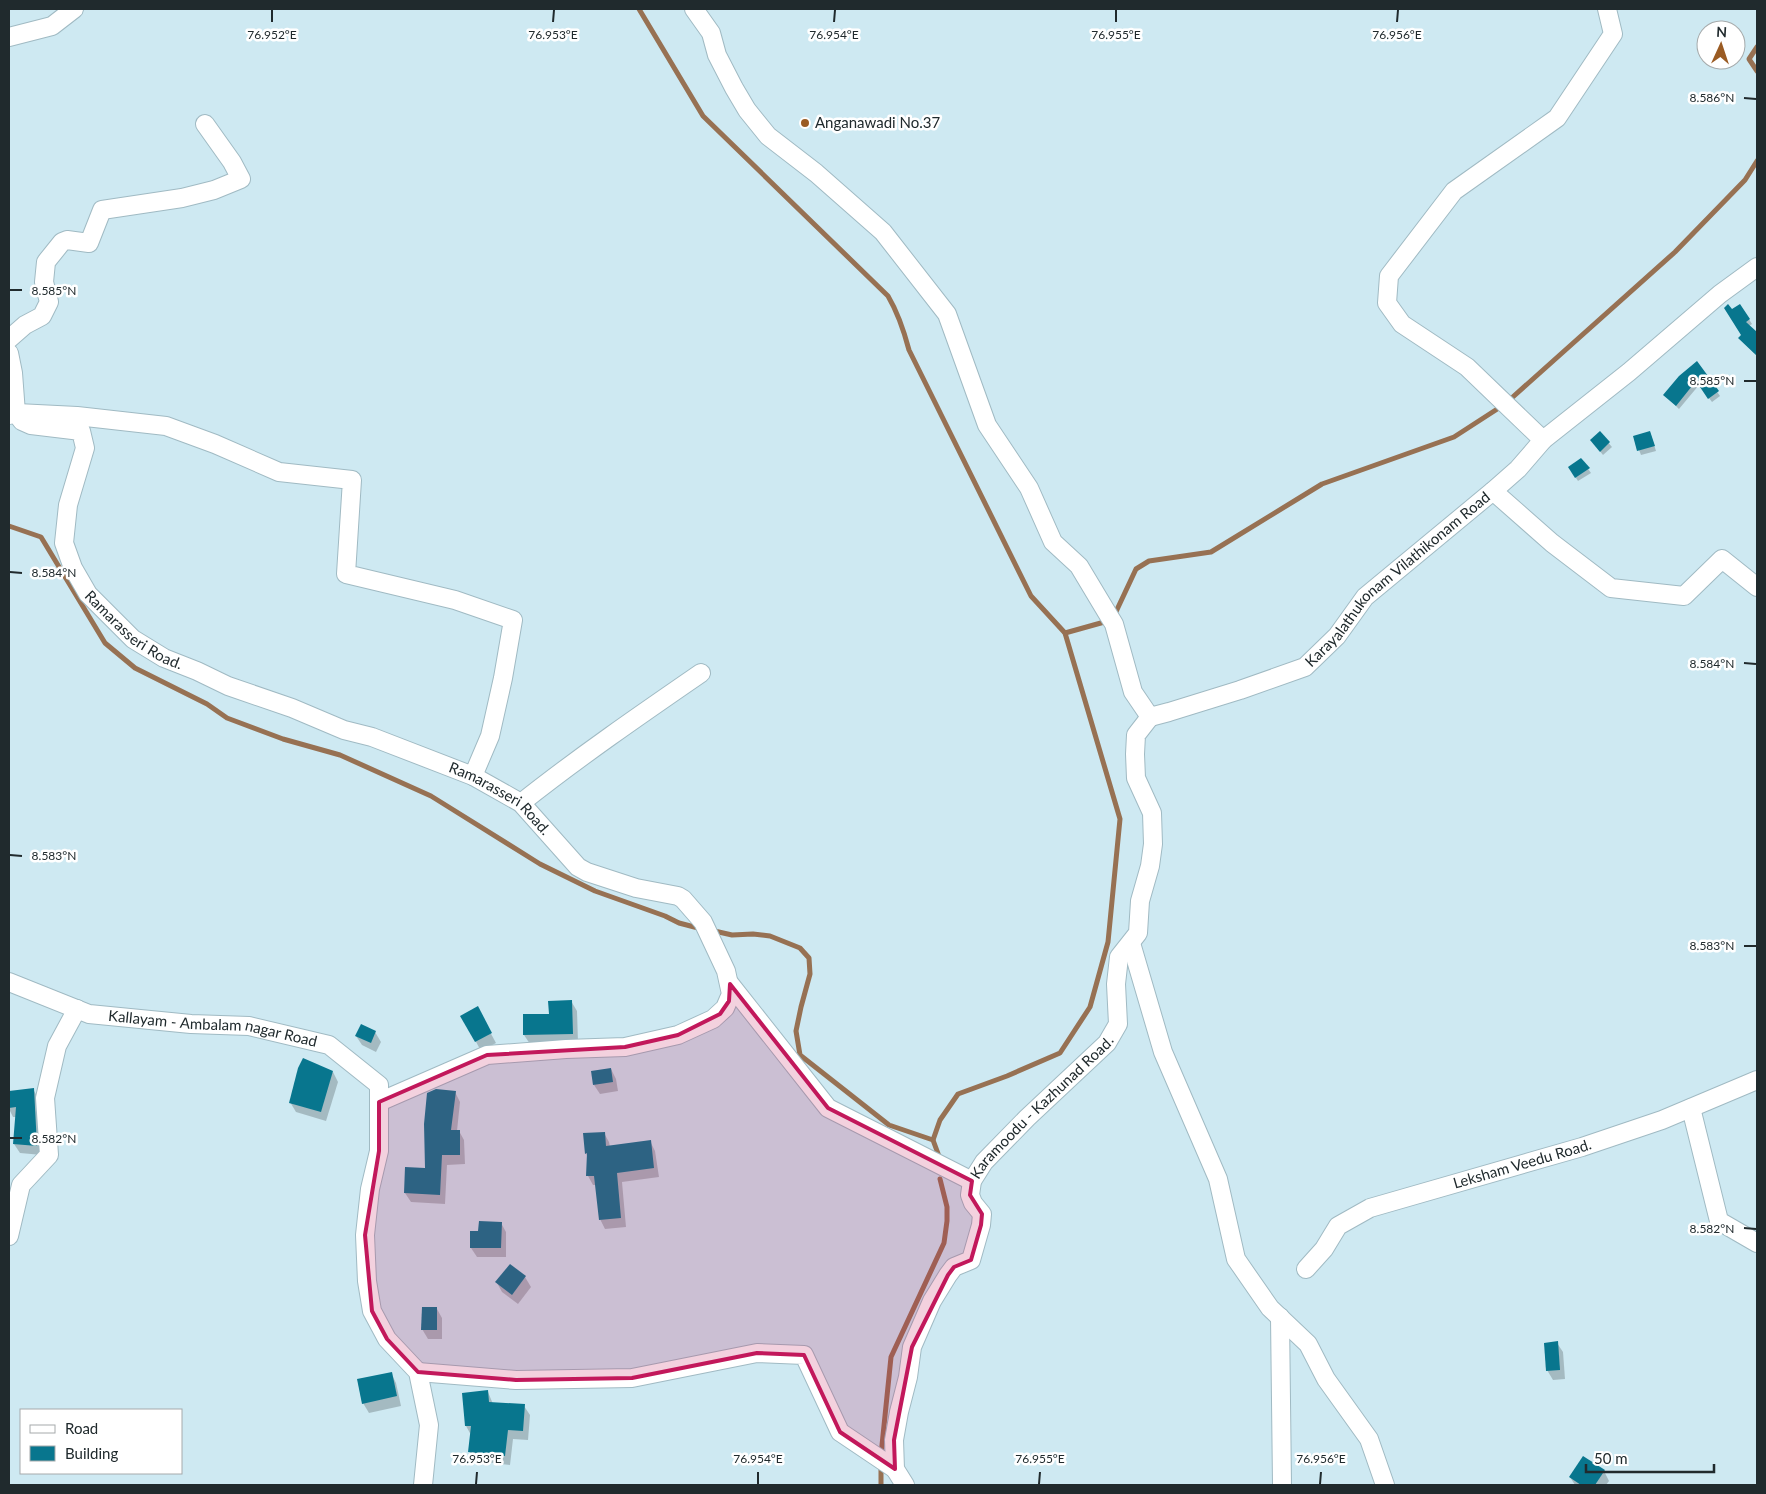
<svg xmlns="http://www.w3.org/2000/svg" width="1766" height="1494" viewBox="0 0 1766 1494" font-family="Lato,sans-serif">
<rect width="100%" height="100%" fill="#cee9f2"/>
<g fill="#0003">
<polygon points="1740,305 1752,324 1749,326 1757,334 1757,350 1754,353 1740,338 1742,335 1732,310"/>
<polygon points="1697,363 1720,396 1712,402 1699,385 1679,409 1665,395"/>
<polygon points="1650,432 1656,451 1641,455 1634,437"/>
<polygon points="1600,433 1612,447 1603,455 1594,444"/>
<polygon points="1581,459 1591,473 1578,481 1569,467"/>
<polygon points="571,1001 577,1011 578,1043 530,1044 524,1035"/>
<polygon points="477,1008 496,1043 481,1051 462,1016"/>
<polygon points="375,1032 381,1042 376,1052 362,1045 356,1036"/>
<polygon points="611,1069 616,1079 618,1091 600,1094 594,1085"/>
<polygon points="333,1072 338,1082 326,1121 296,1112 290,1102"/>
<polygon points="33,1089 38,1098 42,1155 20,1153 14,1144 17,1117 13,1117 9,1109 9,1092"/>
<polygon points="455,1092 460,1102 457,1131 459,1131 464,1140 465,1164 447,1165 445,1204 411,1202 405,1193 426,1170"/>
<polygon points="604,1133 609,1142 610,1147 650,1141 655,1151 659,1177 622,1182 626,1227 605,1229 600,1219 597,1185 593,1185 588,1176 588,1158 586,1153"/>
<polygon points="501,1223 506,1232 506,1257 477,1257 471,1248 480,1233"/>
<polygon points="510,1266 525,1277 531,1287 518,1304 502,1292 497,1283"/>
<polygon points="437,1309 442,1318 442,1339 428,1339 422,1329"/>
<polygon points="1557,1343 1563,1352 1565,1379 1553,1380 1547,1370"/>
<polygon points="391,1373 396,1383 401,1406 369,1413 363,1403"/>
<polygon points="488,1392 493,1404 524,1406 530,1415 528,1440 513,1439 510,1465 475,1461 470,1452 471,1435 466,1426"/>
<polygon points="1604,1471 1609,1481 1606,1485 1575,1485 1570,1477"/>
</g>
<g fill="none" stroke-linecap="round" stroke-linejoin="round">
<g stroke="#977153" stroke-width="5">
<path d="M639 9 703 116 888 296C898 313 904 331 909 350L1031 596 1065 633 1120 819 1108 942 1090 1007 1060 1053 1007 1076 958 1094 940 1120 933 1140 940 1159"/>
<polyline points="1757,47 1749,59 1757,71"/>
<polyline points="9,526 41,537 105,643 135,668 207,704 227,718 283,739 340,755 431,796 540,864 595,891 665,916 679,923 702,929"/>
<polyline points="1114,616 1136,569 1149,561 1211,552 1322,484 1454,437 1505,404 1675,252 1745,180 1757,161"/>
<polyline points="1065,633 1108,621"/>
<polyline points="710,930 732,935 753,934 770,936 800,948 809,958 810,974 801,1007 796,1031 800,1055 889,1125 933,1140"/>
<polyline points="881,1455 891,1357 944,1243 947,1221 947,1207 940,1179"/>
<polyline points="881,1463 881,1485"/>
</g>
</g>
<g fill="#08768e">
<polygon points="1728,304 1732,309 1740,304 1750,319 1746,322 1757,332 1757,356 1738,338 1741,335 1724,308"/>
<polygon points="1697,361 1719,391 1708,399 1696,381 1676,406 1663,395 1679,376"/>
<polygon points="1600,431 1610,442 1600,452 1590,440"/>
<polygon points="1650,431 1655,446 1637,451 1633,436"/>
<polygon points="1581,458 1590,468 1575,478 1568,467"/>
<polygon points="572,1000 573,1034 523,1035 523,1014 549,1014 548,1001"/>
<polygon points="478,1006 492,1033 475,1042 460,1016"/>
<polygon points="361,1024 376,1031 371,1043 355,1036"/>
<polygon points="303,1058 333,1071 321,1112 289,1103 298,1068"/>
<polygon points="611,1068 613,1082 593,1085 591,1071"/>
<polygon points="34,1088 37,1146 13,1144 16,1107 9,1108 9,1091"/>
<polygon points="436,1089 456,1091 451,1130 460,1130 460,1155 442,1155 440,1195 404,1193 405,1167 425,1168 424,1124 427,1093"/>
<polygon points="605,1132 606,1146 651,1140 654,1168 617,1173 621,1218 599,1220 594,1176 586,1176 587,1153 585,1154 583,1133"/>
<polygon points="479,1221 502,1222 501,1248 470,1248 470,1231 478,1231"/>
<polygon points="510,1264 526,1276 512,1295 495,1282"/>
<polygon points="422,1307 437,1307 437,1330 421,1330"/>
<polygon points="1558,1341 1560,1370 1546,1371 1544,1343"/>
<polygon points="392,1372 397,1396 362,1404 357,1379"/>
<polygon points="488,1390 489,1402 525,1404 523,1431 508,1430 505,1456 468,1452 471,1426 465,1426 462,1393"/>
<polygon points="1583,1456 1605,1470 1595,1485 1581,1485 1569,1477"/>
</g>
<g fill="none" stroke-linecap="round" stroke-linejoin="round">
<g stroke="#a0bac3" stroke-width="20">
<g id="street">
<polyline points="694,9 711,33 717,55 734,88 747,110 768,136 816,173 883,232 947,314 987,425 1029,488 1053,542 1079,566 1109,616 1114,624 1133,692 1150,717"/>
<polyline points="1607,9 1613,34 1557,118 1454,191 1389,276 1387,303 1402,324 1467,367 1543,440 1629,372 1720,294 1757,267"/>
<polyline points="9,37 52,26 74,9"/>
<polyline points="9,339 25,325 42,316 49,302 44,282 46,262 62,242 67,240 89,243 102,210 182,198 214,190 241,179 232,162 205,124"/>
<polyline points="9,353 13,373 16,413 9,415"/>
<path id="s1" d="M16 413 22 421 31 425 81 431 85 448 68 505 64 543 73 568 88 594 133 639 164 658 197 671 228 686 292 708 344 730 372 737 473 776 521 803 578 867 587 872 636 888 678 896 683 899 703 922 726 971 731 994 725 1008 713 1019 678 1035 625 1047 566 1049 487 1055 379 1102"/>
<polyline points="17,413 77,416 166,426 215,444 279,472 352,480 346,574 455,600 513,620 503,678 490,736 473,776"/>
<polyline points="1493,491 1552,543 1611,588 1684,596 1722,559 1757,587"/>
<path id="s2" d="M1150 717 1169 712 1240 690 1305 667 1337 636 1365 597 1493 491 1518 469 1543 440"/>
<path d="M521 803C579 757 640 715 701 673"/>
<polyline points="1131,943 1163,1052 1218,1179 1236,1259 1270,1308 1308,1344 1326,1379 1369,1439 1385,1485"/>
<path id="s3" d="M9 982 89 1014 191 1024 249 1026 329 1045 379 1085V1151L370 1189 365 1235 367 1281 372 1311 387 1339 418 1372 429 1425 423 1485"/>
<polyline points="730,984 828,1108 972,1181"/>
<polyline points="1691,1108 1719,1221 1757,1243"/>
<polyline points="9,1236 21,1185 49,1155 45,1098 57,1046 77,1009"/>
<path id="s4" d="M1306 1269 1324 1249 1338 1226 1370 1208 1582 1147 1662 1120 1757 1080"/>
<polyline points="1280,1317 1282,1485"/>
<polyline points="418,1372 516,1380 632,1378 757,1353 804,1355 840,1432 895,1469"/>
<path id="s5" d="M905 1485 895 1469 894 1440 899 1412 908 1377 912 1347 932 1301 948 1275 954 1267 971 1260 981 1225 982 1214 973 1203 970 1195 972 1181 984 1162 1027 1118 1107 1043 1118 1024 1116 984 1119 957 1138 933 1140 901 1150 866 1153 844 1152 813 1136 778 1135 754 1136 735 1150 717"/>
</g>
</g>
<use href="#street" stroke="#fff" stroke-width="18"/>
</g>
<path fill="#c2185b" fill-opacity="0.2" stroke="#c2185b" stroke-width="4" stroke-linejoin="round" d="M730 984 828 1108 972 1181 970 1195 982 1214 981 1225 971 1260 954 1267 948 1275 912 1347 894 1440 895 1469 840 1432 804 1355 757 1353 632 1378 516 1380 418 1372 387 1339 372 1311 365 1235 379 1151V1102L487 1055 625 1047 678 1035 720 1014 729 1001Z"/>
<path fill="none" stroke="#202a2d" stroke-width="2" d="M272 22V10M553 22 554 10M834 22 835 10M1116 22V10M1397 22 1398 10M1744 98 1756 99M10 290H22M1744 381H1756M10 572 22 573M1744 663 1756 664M10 855 22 856M1744 946H1756M10 1138H22M1744 1228 1756 1229M476 1484 477 1472M758 1484V1472M1039 1484 1040 1472M1320 1484 1321 1472"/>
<circle fill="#9a5b23" stroke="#fff" stroke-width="2" cx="805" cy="123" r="5"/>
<g text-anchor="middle" stroke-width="5" stroke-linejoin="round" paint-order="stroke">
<g font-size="15" fill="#202a2d" stroke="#fff" text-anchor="start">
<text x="815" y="128">Anganawadi No.37</text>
</g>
<g font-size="15" fill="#202a2d" stroke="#fff">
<text dy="5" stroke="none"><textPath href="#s2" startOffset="291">Karayalathukonam Vilathikonam Road</textPath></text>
<text dy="5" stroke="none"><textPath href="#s1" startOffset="301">Ramarasseri Road.</textPath></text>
<text dy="5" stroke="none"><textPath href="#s1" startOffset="708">Ramarasseri Road.</textPath></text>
<text dy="5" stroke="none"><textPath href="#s3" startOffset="211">Kallayam - Ambalam nagar Road</textPath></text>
<text dy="5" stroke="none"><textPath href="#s5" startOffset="438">Karamoodu - Kazhunad Road.</textPath></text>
<text dy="5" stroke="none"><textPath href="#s4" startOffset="249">Leksham Veedu Road.</textPath></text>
</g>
</g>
<g font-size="12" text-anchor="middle" fill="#202a2d" stroke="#fff" stroke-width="5" stroke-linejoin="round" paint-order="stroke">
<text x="272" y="39">76.952°E</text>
<text x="553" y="39">76.953°E</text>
<text x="834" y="39">76.954°E</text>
<text x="1116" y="39">76.955°E</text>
<text x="1397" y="39">76.956°E</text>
<text x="1712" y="102">8.586°N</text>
<text x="54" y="295">8.585°N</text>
<text x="1712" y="385">8.585°N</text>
<text x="54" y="577">8.584°N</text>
<text x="1712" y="668">8.584°N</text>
<text x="54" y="860">8.583°N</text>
<text x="1712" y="950">8.583°N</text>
<text x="54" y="1143">8.582°N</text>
<text x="1712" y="1233">8.582°N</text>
<text x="477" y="1463">76.953°E</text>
<text x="758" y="1463">76.954°E</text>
<text x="1040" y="1463">76.955°E</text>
<text x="1321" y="1463">76.956°E</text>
</g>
<rect width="1766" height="1494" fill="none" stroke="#202a2d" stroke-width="20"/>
<rect x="20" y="1409" width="162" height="65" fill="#ffffff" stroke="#a6aaab"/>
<rect x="30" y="1425" width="25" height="8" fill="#ffffff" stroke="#a6aaab"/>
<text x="65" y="1434" font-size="15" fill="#202a2d">Road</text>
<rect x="30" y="1446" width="25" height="15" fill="#08768e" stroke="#a6aaab"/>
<text x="65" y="1459" font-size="15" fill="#202a2d">Building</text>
<g transform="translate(1721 45) rotate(3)"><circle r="24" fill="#ffffff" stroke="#a6aaab"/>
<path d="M0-4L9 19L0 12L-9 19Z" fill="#9a5b23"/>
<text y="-8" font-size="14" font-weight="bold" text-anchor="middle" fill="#202a2d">N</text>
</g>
<path d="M1586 1464v8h128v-8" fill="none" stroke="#202a2d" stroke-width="2.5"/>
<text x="1594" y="1464" font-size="15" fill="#202a2d" stroke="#ffffff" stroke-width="4" paint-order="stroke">50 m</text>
</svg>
